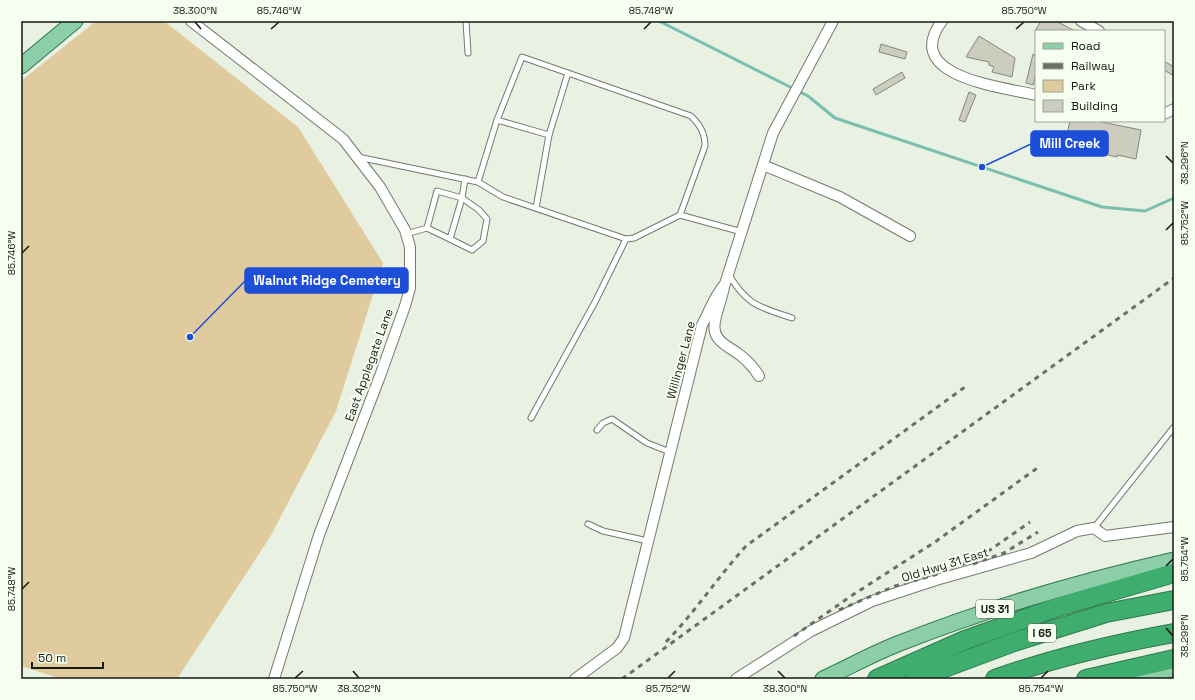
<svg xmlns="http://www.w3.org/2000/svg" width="1195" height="700" viewBox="0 0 1195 700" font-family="'Space Grotesk',sans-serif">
<rect width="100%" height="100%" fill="#e8f1e2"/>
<polygon fill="#dfcb9e" points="96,21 164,21 298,127 383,263 336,411 270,537 177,679 61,679 21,666 21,81"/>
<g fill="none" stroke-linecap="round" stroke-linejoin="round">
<polyline stroke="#7abead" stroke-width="3" points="659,21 808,96 835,118 1102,207 1145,211 1174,198"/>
</g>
<g fill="#cccdbe" stroke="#878879">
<polygon points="1041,21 1056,21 1075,31 1035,31"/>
<polygon points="979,36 1015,58 1012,77 992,72 994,67 989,65 989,62 966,57"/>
<polygon points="881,44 907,52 905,59 879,52"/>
<polygon points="1033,54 1036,55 1036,74 1033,85 1026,83"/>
<polygon points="1164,61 1174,67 1174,76 1164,70"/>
<polygon points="902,72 905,78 876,95 873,89"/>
<polygon points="969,92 976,95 965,122 959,120"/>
<polygon points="1070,121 1097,121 1141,130 1136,159 1117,155 1117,157 1086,150 1087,144 1066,138"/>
</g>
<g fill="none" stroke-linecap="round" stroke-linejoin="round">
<g stroke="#727a6d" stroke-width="7">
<g id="service">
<polyline points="466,21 468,53"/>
<path d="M568 73 691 116C700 125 705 133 705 146L680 215"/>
<polyline points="497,120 522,57 568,73 549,135"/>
<polyline points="358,157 478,182 503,197 626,239 634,238 680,215 742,232"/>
<polyline points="478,182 497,120 549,135 536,208"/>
<polyline points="406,234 427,228 437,191 462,198 450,239 427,228"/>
<polyline points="450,239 472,250 483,241 487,219 479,210 462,198 465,179"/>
<path d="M729 275C747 305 759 307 792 318"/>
<polyline points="531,418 595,302 626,239"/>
<polyline points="597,430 603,423 612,419 647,443 670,452"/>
<polyline points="588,524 603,531 648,541"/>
<polyline points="1094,528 1174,427"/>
</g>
</g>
<g stroke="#727a6d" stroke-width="12">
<g id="minor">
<polyline points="191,21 343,139 380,187 405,230 410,247 410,288 405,306 380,376 319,535 274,679"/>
<path d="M942 21C900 77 1003 87 1036 95"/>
<polyline points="1081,21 1099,31"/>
<polyline points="1164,114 1174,109"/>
<polyline points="763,165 840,197 910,236"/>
<path d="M724 287C722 298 717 310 715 321 711 341 727 345 740 355 748 361 754 368 759 376"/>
<path d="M575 679 617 648 624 638 702 325C710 310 714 297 725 284L773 133 833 21"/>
<polyline points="736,679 811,631 872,601 936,580 1031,553 1077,531 1094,528 1105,536 1174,527"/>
</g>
</g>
<g stroke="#30794e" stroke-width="17">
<g id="primary">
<polyline points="21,66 75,21"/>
<path d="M823 679C849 667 874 653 900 643 989 608 1081 581 1174 560"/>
<polyline points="1139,679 1174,668"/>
</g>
</g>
<g stroke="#30794e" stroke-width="20">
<g id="motorway">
<polyline points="877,679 965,640 1058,607 1174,573"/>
<polyline points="915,679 1014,642 1106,613 1174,600"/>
<path d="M995 679C1053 658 1113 644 1174 633"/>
<polyline points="1086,679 1174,659"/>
</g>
</g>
<use href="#service" stroke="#fff" stroke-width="5"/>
<use href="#minor" stroke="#fff" stroke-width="10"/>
<use href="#primary" stroke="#8bcea7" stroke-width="15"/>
<use href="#motorway" stroke="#3ead6d" stroke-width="18"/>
<g stroke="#6b7067" stroke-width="3" stroke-dasharray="5 5" stroke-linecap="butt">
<polyline points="973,564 1004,553 1038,532"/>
<polyline points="839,610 895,586 938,574 969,562 990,550 1030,522"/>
<polyline points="794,636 851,596 935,542 1040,466"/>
<path d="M666 642C695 612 718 577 746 546L965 387"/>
<polyline points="622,679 1174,278"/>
</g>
</g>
<path fill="none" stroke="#151813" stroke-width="1.5" d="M195 22 201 29M271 29 279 22M644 29 651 22M1016 29 1024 22M1166 156 1173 163M1166 230 1173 223M22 253 29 246M1166 566 1173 559M22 589 29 582M1166 628 1173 636M353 671 359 678M778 671 785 678M295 678 303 671M668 678 675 671M1041 678 1048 671"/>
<g text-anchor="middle" stroke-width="4" stroke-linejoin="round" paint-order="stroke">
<g fill="#f6fef0" stroke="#585d55" stroke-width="1">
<rect x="976" y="600" width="38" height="18" rx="3"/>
<rect x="1028" y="624" width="28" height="18" rx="3"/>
</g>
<g font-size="11" font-weight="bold" fill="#151813">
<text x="995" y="613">US 31</text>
<text x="1042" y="637">I 65</text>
</g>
<g font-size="12" fill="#151813" stroke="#f6fef0">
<text transform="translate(681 360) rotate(-75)" y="4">Willinger Lane</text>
<text transform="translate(369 365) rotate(-70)" y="4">East Applegate Lane</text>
<text transform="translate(945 565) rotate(-17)" y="4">Old Hwy 31 East</text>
</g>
</g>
<path fill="none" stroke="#1d4ed8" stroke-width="1.5" d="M982 167L1031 144M190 337L245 281"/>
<g fill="#1d4ed8" stroke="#f6fef0" stroke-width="1.5">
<circle cx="982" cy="167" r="4"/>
<circle cx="190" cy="337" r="4"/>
</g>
<g fill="#1d4ed8" stroke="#1d4ed8" stroke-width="1.5">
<rect x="1031" y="131" width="77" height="25" rx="4"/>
<rect x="245" y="268" width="163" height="25" rx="4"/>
</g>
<g font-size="13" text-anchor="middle" font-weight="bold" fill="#fff">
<text x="1070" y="148">Mill Creek</text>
<text x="327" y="285">Walnut Ridge Cemetery</text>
</g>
<rect width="1195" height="700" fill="none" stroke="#f6fef0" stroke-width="44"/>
<rect x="1035" y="30" width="130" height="92" fill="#f6fef0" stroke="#9ca298"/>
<rect x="1043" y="43" width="20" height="6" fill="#8bcea7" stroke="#9ca298"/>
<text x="1071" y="50" font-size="12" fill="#151813">Road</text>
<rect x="1043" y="63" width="20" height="6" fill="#6b7067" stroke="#9ca298"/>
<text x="1071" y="70" font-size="12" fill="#151813">Railway</text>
<rect x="1043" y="80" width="20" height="12" fill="#dfcb9e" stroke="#9ca298"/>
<text x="1071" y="90" font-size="12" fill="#151813">Park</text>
<rect x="1043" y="100" width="20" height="12" fill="#cccdbe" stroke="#9ca298"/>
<text x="1071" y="110" font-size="12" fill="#151813">Building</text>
<path d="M32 662v6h71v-6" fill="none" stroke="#151813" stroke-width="2"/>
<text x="38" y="662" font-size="12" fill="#151813" stroke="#f6fef0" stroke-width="3" paint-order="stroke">50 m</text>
<rect x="22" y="22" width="1151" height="656" fill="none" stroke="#151813" stroke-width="1.5"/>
<g font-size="10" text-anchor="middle" fill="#151813">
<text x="195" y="14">38.300°N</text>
<text x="279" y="14">85.746°W</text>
<text x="651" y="14">85.748°W</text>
<text x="1024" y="14">85.750°W</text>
<text transform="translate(1184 163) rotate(-90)" y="4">38.296°N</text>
<text transform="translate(1184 223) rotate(-90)" y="4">85.752°W</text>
<text transform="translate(11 253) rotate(-90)" y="4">85.746°W</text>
<text transform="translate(1184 559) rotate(-90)" y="4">85.754°W</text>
<text transform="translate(11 589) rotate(-90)" y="4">85.748°W</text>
<text transform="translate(1184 636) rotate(-90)" y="4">38.298°N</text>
<text x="295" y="692">85.750°W</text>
<text x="359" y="692">38.302°N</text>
<text x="668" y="692">85.752°W</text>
<text x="785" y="692">38.300°N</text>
<text x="1041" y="692">85.754°W</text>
</g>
</svg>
